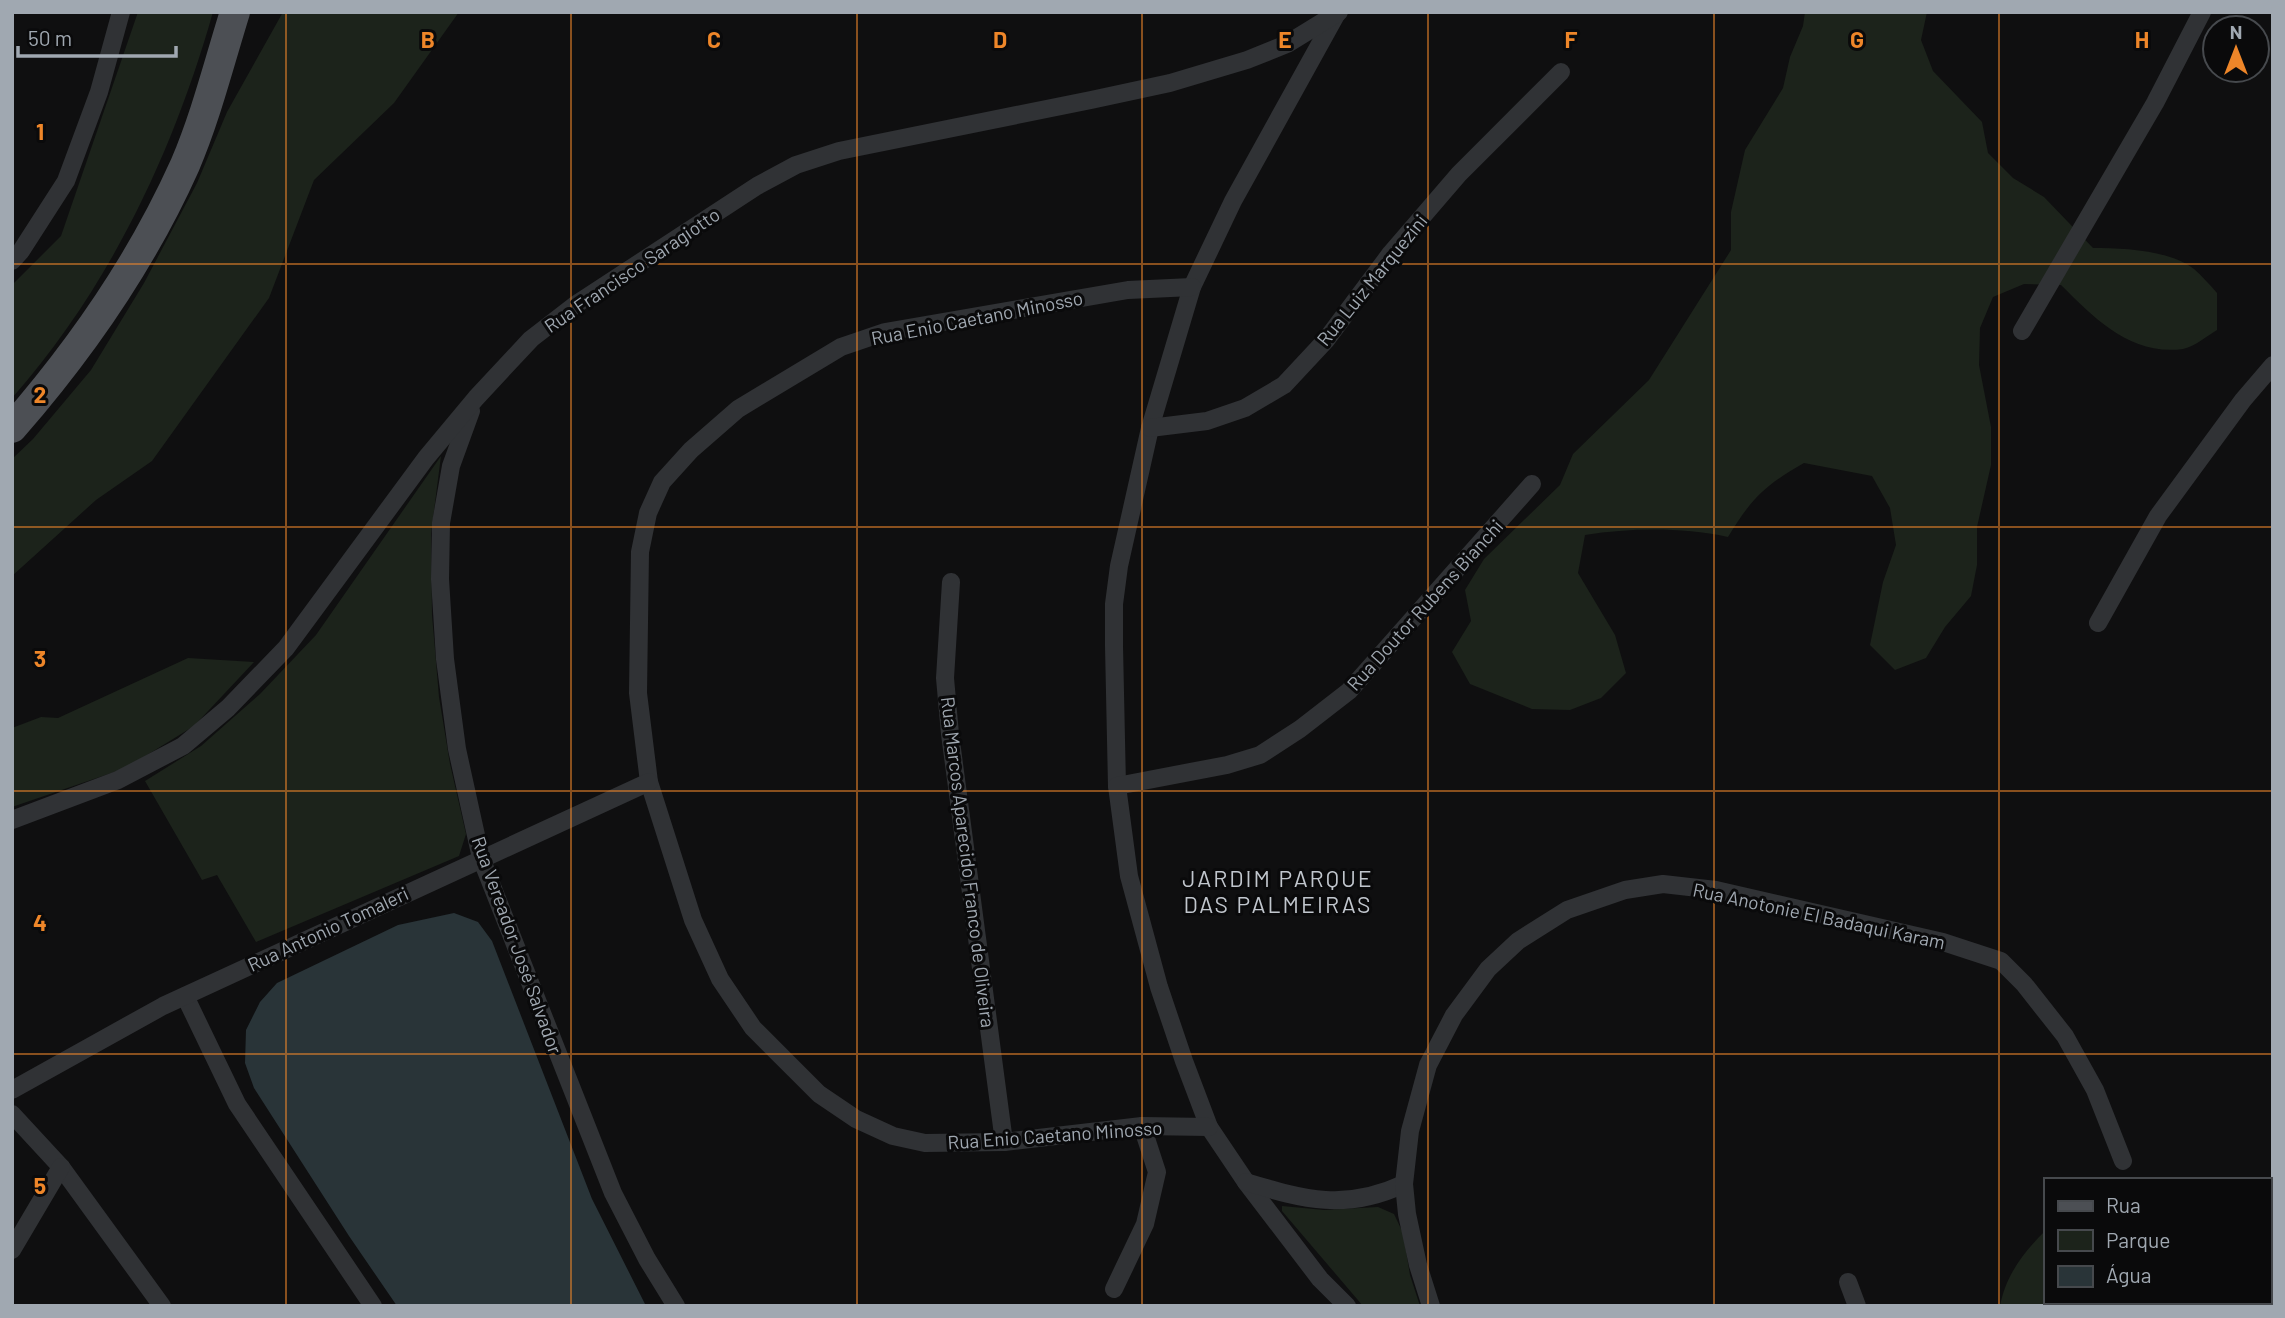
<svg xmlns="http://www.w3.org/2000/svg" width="2285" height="1318" viewBox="0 0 2285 1318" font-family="Barlow,sans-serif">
<rect width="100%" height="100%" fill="#0f0f10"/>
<g fill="#1c231b">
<path d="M138 12H213C173 153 109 288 12 398V285L61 236Z"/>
<polygon points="283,12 459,12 394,103 314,180 269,298 152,461 96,500 12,576 12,459 33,439 91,370 144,283 197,183 227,112"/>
<path d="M1805 12H1927L1921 40 1933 71 1982 122 1988 153 2013 178 2044 197 2093 248C2123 248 2170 250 2194 269 2202 276 2210 285 2217 293V330C2207 336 2194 347 2183 349 2131 356 2095 319 2061 285L2024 284 1993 297 1980 328 1979 365 1991 427V465L1977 527V565L1971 596 1945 627 1926 658 1895 670 1870 645 1883 582 1896 545 1890 508 1872 476 1804 463C1765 485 1751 499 1728 537 1680 527 1632 528 1585 535L1578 573 1615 635 1626 673 1601 698 1570 710 1532 709 1470 684 1452 652 1471 621 1465 590 1484 559 1560 485 1573 454 1649 380 1731 250V212L1745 150 1783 88 1790 57 1803 26Z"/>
<polygon points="441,456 431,534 432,615 439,697 450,764 466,834 459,856 256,942 217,875 202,880 145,781 201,746 260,694 316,635"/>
<polygon points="188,658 254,662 194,726 126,768 12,807 12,728 41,717 58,718"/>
<polygon points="1282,1206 1324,1210 1378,1207 1394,1214 1403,1233 1410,1275 1420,1306 1363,1306 1282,1211"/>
<path d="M2045 1231V1302H2163L2164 1306H2000C2006 1275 2023 1253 2045 1231Z"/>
</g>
<polygon fill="#293438" points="454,913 478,922 492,941 592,1199 646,1306 397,1306 349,1236 254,1088 245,1063 246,1030 260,1002 277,983 398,925"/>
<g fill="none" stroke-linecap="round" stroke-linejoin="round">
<g stroke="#303235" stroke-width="18">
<polyline points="1336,15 1233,201 1192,287 1150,428 1119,566 1114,604 1114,646 1117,786 1129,876 1159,987 1184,1061 1209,1127 1246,1182 1320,1279 1347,1306"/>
<polyline points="12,261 21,251 66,181 99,92 121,12"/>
<polyline points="1192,287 1128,290 885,332 841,347 738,409 691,450 662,482 648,513 640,552 638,693 649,782 693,920 720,979 753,1028 819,1094 856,1119 893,1136 925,1143 1004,1142 1142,1126 1209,1127"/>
<polyline points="2022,331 2155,103 2202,12"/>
<polyline points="471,411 451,466 441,523 440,579 445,659 457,749 481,858 613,1193 647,1259 676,1306"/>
<polyline points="1150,428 1207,421 1245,408 1284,385 1326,340 1391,253 1459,174 1561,72"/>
<polyline points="951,582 945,678 950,734 1004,1142"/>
<polyline points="2098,623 2158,516 2243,400 2273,365"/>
<polyline points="1117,786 1227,765 1260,755 1300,729 1349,691 1532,484"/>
<polyline points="12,820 118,780 183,746 228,708 286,648 426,458 476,398 531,339 575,305 757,186 796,165 839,151 1091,100 1170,83 1247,60 1287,44 1339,12"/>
<polyline points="185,996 237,1104 373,1306"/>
<polyline points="12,1090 163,1006 649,782"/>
<polyline points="12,1114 61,1167 162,1306"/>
<path d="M1246 1182C1305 1200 1346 1211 1404 1184"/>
<polyline points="12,1250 61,1167"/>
<polyline points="1848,1282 1857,1306"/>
<polyline points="1114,1289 1145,1224 1157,1172 1142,1126"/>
<polyline points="1431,1306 1418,1265 1407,1214 1404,1184 1410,1131 1428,1065 1454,1015 1488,969 1518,941 1567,910 1625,890 1663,884 1716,890 1943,942 2001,961 2024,984 2065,1036 2095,1090 2123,1161"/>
</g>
<path stroke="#4c4f54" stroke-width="30" d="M12 428C81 349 142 261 185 165 206 116 219 63 235 12"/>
</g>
<path fill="none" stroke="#ee8629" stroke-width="2" stroke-opacity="0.55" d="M286 12V1306M571 12V1306M857 12V1306M1142 12V1306M1428 12V1306M1714 12V1306M1999 12V1306M12 264H2273M12 527H2273M12 791H2273M12 1054H2273"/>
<g text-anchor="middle" stroke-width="6" stroke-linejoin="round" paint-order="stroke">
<g font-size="19" fill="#a0a8b1" stroke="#0a0a0b">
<text transform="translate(632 270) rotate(-34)" y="7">Rua Francisco Saragiotto</text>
<text transform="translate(1372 280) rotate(-51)" y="7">Rua Luiz Marquezini</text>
<text transform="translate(977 318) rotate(-11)" y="7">Rua Enio Caetano Minosso</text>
<text transform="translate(1425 605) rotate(-48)" y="7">Rua Doutor Rubens Bianchi</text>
<text transform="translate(968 862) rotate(83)" y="7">Rua Marcos Aparecido Franco de Oliveira</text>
<text transform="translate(1819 916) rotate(12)" y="7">Rua Anotonie El Badaqui Karam</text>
<text transform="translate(328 929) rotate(-25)" y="7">Rua Antonio Tomaleri</text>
<text transform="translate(517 945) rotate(70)" y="7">Rua Vereador José Salvador</text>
<text transform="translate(1055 1135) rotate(-4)" y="7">Rua Enio Caetano Minosso</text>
</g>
<g font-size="23" letter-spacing="2" fill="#c1c6cd" stroke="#0a0a0b">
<text x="1278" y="887">JARDIM PARQUE<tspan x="1278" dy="26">DAS PALMEIRAS</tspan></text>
</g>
</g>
<g font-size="23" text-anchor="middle" font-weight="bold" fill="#ee8629" stroke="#0a0a0b" stroke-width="6" stroke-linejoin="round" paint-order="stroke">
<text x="428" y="48">B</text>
<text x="714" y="48">C</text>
<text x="1000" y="48">D</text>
<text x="1285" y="48">E</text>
<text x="1571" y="48">F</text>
<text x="1857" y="48">G</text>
<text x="2142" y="48">H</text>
<text x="40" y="140">1</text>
<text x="40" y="403">2</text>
<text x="40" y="667">3</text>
<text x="40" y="931">4</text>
<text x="40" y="1194">5</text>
</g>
<rect width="2285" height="1318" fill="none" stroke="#a0a8b1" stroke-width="28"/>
<rect x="2044" y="1178" width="228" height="126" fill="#0a0a0b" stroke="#46494d" stroke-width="2"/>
<rect x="2058" y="1201" width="35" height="10" fill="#4c4f54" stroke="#46494d" stroke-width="2"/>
<text x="2106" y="1213" font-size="21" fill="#a0a8b1">Rua</text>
<rect x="2058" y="1230" width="35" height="21" fill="#1c231b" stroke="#46494d" stroke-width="2"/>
<text x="2106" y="1248" font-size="21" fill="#a0a8b1">Parque</text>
<rect x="2058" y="1266" width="35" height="21" fill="#293438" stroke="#46494d" stroke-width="2"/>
<text x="2106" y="1283" font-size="21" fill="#a0a8b1">Água</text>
<g transform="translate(2236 49)"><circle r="33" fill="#0a0a0b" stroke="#46494d" stroke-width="2"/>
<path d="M0-5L12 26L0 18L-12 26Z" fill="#ee8629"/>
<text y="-10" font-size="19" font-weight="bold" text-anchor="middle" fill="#a0a8b1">N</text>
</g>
<path d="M18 46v10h158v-10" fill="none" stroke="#a0a8b1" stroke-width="3.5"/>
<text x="28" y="46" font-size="21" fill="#a0a8b1" stroke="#0a0a0b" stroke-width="5" paint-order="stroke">50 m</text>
</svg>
